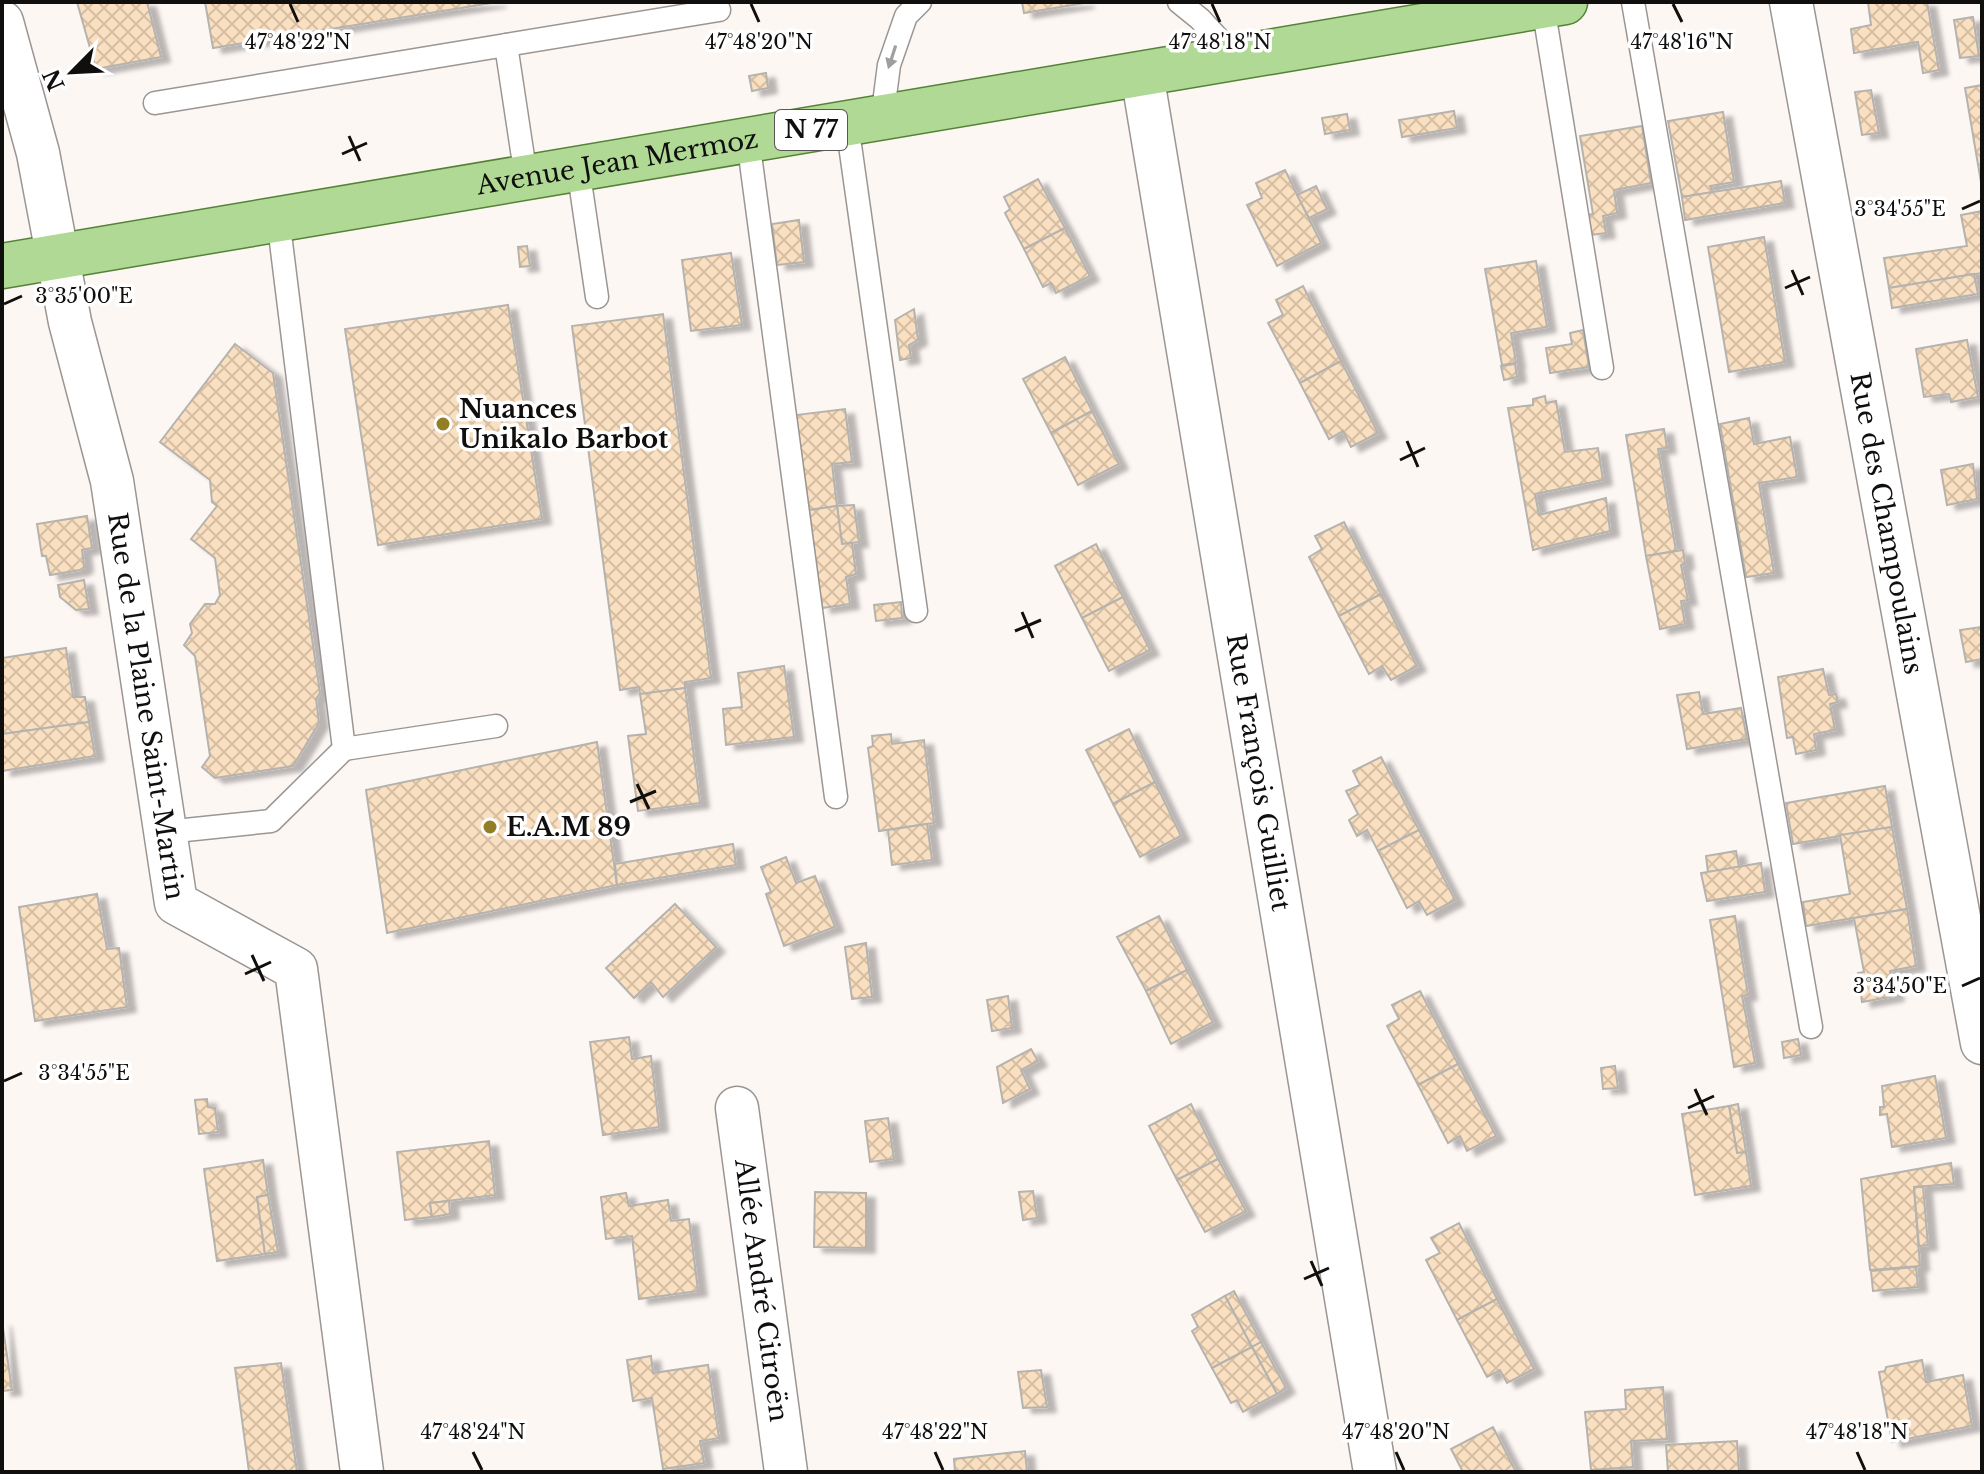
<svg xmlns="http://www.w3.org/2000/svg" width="1984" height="1474" viewBox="0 0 1984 1474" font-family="'Libre Baskerville',serif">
<defs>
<pattern id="building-cross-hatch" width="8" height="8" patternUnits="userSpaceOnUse" patternTransform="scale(2)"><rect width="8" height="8" fill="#fae0c0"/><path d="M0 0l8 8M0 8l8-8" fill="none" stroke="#d5bfa4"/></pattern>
<filter id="shadow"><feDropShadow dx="9" dy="5" stdDeviation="2" flood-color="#0004"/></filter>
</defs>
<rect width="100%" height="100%" fill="#fdf7f4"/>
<g fill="url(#building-cross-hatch)" stroke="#b6b3ae" stroke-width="2" filter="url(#shadow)">
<polygon points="77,2 147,2 161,57 96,69"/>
<polygon points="205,2 498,2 213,48"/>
<polygon points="1022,2 1085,2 1085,3 1024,13"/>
<polygon points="1868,2 1927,2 1939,70 1923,73 1918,42 1854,53 1851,29 1871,25"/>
<polygon points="1973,17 1979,56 1960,58 1954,20"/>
<polygon points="766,73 768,88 752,91 749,76"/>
<polygon points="1982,85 1982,188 1965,88"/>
<polygon points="1871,90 1879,133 1862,135 1855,92"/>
<polygon points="1454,111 1457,128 1402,137 1399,120"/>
<polygon points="1723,112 1734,182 1710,186 1713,192 1682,197 1668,121"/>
<polygon points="1347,114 1350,130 1325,134 1322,118"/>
<polygon points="1642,126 1651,183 1614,190 1617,213 1603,216 1606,233 1592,235 1588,215 1593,214 1580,136"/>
<polygon points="1285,170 1321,243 1277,266 1247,205 1262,198 1256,183"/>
<polygon points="1038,179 1065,228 1024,249 1005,213 1010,209 1004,197"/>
<polygon points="1781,181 1785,203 1685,220 1682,197"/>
<polygon points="1316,186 1327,209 1309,218 1297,195"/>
<polygon points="1982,211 1982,273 1889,288 1884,258 1967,246 1961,215"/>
<polygon points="799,220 804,262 777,265 772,224"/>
<polygon points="1065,228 1090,276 1056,293 1051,283 1043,287 1024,249"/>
<polygon points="1764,237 1785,362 1729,372 1708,247"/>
<polygon points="527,246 530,266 520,267 518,247"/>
<polygon points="731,253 742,325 691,331 682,260"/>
<polygon points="1536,261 1547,327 1511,333 1516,363 1502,365 1485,269"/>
<polygon points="1974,274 1978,294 1892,308 1889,288"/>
<polygon points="1303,286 1341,361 1300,383 1268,323 1283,315 1276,300"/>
<polygon points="508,305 542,519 378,545 345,329"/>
<polygon points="914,309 918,340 909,345 911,358 900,360 895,320"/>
<polygon points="663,314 711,678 685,682 685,688 640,694 639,687 620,690 572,326"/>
<polygon points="1583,330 1589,367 1550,373 1546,348 1572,344 1570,333"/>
<polygon points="1967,340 1978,397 1951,402 1949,394 1924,397 1916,349"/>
<polygon points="235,344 273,373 320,693 316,699 319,723 293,766 215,778 202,767 210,756 195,656 184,645 192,633 190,624 205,604 215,604 220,595 215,558 191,539 217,506 212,502 210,480 160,442"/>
<polygon points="1065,357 1092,411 1051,433 1023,379"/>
<polygon points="1341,361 1378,433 1351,447 1343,431 1329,439 1300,383"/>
<polygon points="1515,364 1517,377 1504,380 1501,366"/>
<polygon points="1545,396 1546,403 1556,401 1565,452 1598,448 1603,480 1535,494 1539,515 1606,498 1610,531 1533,550 1508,408 1533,405 1533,399"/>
<polygon points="845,409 852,462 832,464 837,506 809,510 796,415"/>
<polygon points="1092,411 1119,464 1078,485 1051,433"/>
<polygon points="1749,418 1754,444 1790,437 1797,477 1759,483 1774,573 1746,577 1720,424"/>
<polygon points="1664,429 1667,448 1658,449 1676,551 1646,556 1626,435"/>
<polygon points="1973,464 1977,499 1947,505 1941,470"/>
<polygon points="854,505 859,542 842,544 837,506"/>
<polygon points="837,506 842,544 852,543 856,574 846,577 850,604 822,608 809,510"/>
<polygon points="87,516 92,548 82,550 84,567 80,570 50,575 46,556 42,556 37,524"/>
<polygon points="1344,522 1381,594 1339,616 1309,557 1322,549 1315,536"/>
<polygon points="1096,544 1123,597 1082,618 1055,566"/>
<polygon points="1683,550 1685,564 1681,565 1688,600 1681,601 1685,624 1660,629 1646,556"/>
<polygon points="84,580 89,609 76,610 60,597 58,585"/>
<polygon points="1381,594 1417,666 1391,680 1382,666 1369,674 1339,616"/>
<polygon points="1123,597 1150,650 1109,671 1082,618"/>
<polygon points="901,602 902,618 876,621 874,605"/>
<polygon points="1982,627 1982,659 1966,662 1960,630"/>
<polygon points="66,648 73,697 85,697 89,722 2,734 2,658"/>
<polygon points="784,666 794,737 726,745 723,709 742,707 738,673"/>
<polygon points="1823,669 1829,695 1836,694 1838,702 1830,704 1835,730 1814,734 1816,750 1796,754 1793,737 1787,738 1778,677"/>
<polygon points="685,688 700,803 638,811 628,736 646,734 640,694"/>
<polygon points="1699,692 1703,714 1741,708 1747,739 1687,749 1677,695"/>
<polygon points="89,722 95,756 2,771 2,734"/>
<polygon points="1129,729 1155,782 1113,804 1086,750"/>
<polygon points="891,734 892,744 924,740 934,823 879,831 868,748 873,746 872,736"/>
<polygon points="597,742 617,885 387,933 366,790"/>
<polygon points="1381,757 1419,830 1378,851 1367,830 1357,836 1349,820 1358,814 1346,791 1360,785 1353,771"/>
<polygon points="1155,782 1181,836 1140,857 1113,804"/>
<polygon points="1885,786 1892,827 1793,844 1786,803"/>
<polygon points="927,824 932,860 892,865 888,830"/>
<polygon points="1892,827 1907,909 1806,926 1803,902 1850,894 1840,835"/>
<polygon points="1419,830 1455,900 1427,915 1419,901 1407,908 1378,851"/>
<polygon points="733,844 736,865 617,885 615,864"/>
<polygon points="1736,851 1739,867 1708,872 1706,856"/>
<polygon points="786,857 796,883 815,876 835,927 784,946 766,894 771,892 761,867"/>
<polygon points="1761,863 1765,892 1707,901 1701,873"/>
<polygon points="97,894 107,949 119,948 127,1007 35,1021 19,907"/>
<polygon points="675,904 716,947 663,997 651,982 634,998 606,968"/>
<polygon points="1907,909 1916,966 1890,971 1895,996 1862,1002 1858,973 1864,972 1854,918"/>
<polygon points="1159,916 1187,970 1146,991 1117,937"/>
<polygon points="1735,916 1748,995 1742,996 1755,1063 1734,1067 1710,920"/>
<polygon points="866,943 872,997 852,999 845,947"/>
<polygon points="1187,970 1213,1022 1171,1044 1146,991"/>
<polygon points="1420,991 1458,1064 1418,1085 1387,1026 1399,1019 1392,1005"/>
<polygon points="1008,996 1012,1028 992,1031 987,1000"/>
<polygon points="629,1037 632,1059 651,1056 659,1127 603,1135 590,1042"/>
<polygon points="1798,1039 1801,1055 1784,1058 1782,1042"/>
<polygon points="1031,1049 1038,1061 1021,1070 1030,1089 1003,1103 997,1067"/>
<polygon points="1458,1064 1496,1136 1467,1151 1460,1136 1448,1143 1418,1085"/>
<polygon points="1615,1066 1618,1088 1603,1089 1601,1068"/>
<polygon points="1935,1076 1946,1138 1892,1147 1887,1114 1880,1115 1880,1107 1884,1107 1882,1086"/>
<polygon points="207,1099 208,1107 215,1108 218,1132 199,1134 195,1100"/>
<polygon points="1191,1104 1218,1159 1177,1180 1149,1126"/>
<polygon points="1738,1104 1746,1152 1737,1153 1729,1106"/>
<polygon points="1729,1106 1737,1153 1746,1152 1751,1186 1695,1195 1682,1114"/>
<polygon points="888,1118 894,1159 870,1162 865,1121"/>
<polygon points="489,1141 495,1195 430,1203 432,1217 405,1220 397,1152"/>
<polygon points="1218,1159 1246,1211 1205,1232 1177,1180"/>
<polygon points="263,1160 268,1195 257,1197 265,1254 217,1261 204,1169"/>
<polygon points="1951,1163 1954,1184 1914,1187 1920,1266 1870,1270 1861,1179"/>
<polygon points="1914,1187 1923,1187 1928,1245 1919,1246"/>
<polygon points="1033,1191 1037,1218 1023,1220 1019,1192"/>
<polygon points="815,1192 866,1193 866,1248 814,1247"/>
<polygon points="626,1193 629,1206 668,1200 671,1221 689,1219 698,1291 639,1299 632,1236 606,1239 601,1197"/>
<polygon points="268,1195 278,1252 265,1254 257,1197"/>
<polygon points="449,1201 450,1214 432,1217 430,1203"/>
<polygon points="1459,1223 1497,1299 1457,1320 1426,1260 1440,1253 1431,1238"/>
<polygon points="1916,1267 1918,1287 1873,1291 1871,1271"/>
<polygon points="1234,1291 1261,1342 1252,1347 1225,1296"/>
<polygon points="1225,1296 1252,1347 1212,1368 1192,1331 1198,1327 1192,1315"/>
<polygon points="1497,1299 1534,1369 1507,1383 1500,1370 1487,1377 1457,1320"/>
<polygon points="2,1321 12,1390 2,1391"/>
<polygon points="1261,1342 1286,1388 1277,1394 1252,1347"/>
<polygon points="1252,1347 1277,1394 1243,1412 1237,1400 1231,1403 1212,1368"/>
<polygon points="651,1356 653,1373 708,1365 719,1438 700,1441 704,1463 663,1469 652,1398 633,1401 627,1360"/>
<polygon points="1922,1360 1926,1382 1963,1375 1972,1426 1892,1442 1879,1372 1885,1371 1886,1367"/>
<polygon points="281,1363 297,1472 249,1472 235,1368"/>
<polygon points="1041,1370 1047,1407 1023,1408 1018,1372"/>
<polygon points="1663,1387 1667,1439 1631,1441 1633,1467 1591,1470 1585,1412 1626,1409 1625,1390"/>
<polygon points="1493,1427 1516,1472 1463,1472 1451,1449"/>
<polygon points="1737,1441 1739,1472 1668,1472 1666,1445"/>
<polygon points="1025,1451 1027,1472 955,1472 954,1459"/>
</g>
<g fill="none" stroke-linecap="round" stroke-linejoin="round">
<g stroke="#9b9693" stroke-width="25">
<g id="service">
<polyline points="1179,2 1200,19 1236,58"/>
<polyline points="1633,2 1811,1027"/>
<polyline points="1543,6 1602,368"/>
<polyline points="506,45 719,10"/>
<polyline points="155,103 506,45 526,177"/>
<polyline points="882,119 889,65 906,16 920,2"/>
<polyline points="847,124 916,611"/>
<polyline points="748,140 836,797"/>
<polyline points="578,168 597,297"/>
<polyline points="344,749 496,726"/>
<polyline points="166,832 271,821 344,749 278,218"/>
</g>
</g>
<g stroke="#9b9693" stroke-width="45">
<g id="minor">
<path id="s1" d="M1791 2 1982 1043"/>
<path id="s2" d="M2 22 38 153 70 322 112 481 176 903 296 969 362 1472"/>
<path id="s3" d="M1142 74 1375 1472"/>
<path id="s4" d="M737 1108 786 1472"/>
</g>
</g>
<g stroke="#558236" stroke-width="47">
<g id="primary">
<path id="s5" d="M2 266 1565 2"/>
</g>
</g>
<use href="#service" stroke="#fff" stroke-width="22"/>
<use href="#minor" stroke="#fff" stroke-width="42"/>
<use href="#primary" stroke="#afd994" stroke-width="44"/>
</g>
<defs><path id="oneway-solid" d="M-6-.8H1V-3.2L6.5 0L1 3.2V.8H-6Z" transform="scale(2)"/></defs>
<use fill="#a09f9f" href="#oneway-solid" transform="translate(892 57) rotate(108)"/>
<path fill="none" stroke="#110f0e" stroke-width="3" d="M290 4 298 22M751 4 759 22M1212 4 1220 22M1673 4 1682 22M349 136 360 161M342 154 367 143M1962 209 1980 201M1792 270 1803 295M1785 288 1810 277M4 304 22 296M1407 441 1418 467M1400 460 1425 448M1022 612 1033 638M1015 631 1041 620M637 784 649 809M630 802 656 791M252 955 264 981M245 974 271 962M1962 986 1980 978M4 1081 22 1073M1695 1089 1707 1115M1688 1108 1714 1096M1311 1261 1322 1286M1304 1279 1329 1268M473 1452 482 1470M935 1452 943 1470M1396 1452 1404 1470M1857 1452 1865 1470"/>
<g fill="#937e25" stroke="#fff" stroke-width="3">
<circle cx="443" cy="424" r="8"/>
<circle cx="490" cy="827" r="8"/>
</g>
<g text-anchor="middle" stroke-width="7" stroke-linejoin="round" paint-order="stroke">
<rect fill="#fff" stroke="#585756" stroke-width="2" x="775" y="110" width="72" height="40" rx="6"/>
<g font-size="24" font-weight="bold" fill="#110f0e">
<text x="811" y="138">N 77</text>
</g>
<g font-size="26" fill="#110f0e" stroke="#fff">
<text dy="9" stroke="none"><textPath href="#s5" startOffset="624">Avenue Jean Mermoz</textPath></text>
<text dy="9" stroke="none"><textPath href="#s1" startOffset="530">Rue des Champoulains</textPath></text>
<text dy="9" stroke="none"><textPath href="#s2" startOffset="700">Rue de la Plaine Saint-Martin</textPath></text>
<text dy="9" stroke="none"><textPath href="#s3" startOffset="708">Rue François Guilliet</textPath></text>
<text dy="9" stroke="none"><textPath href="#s4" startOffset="184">Allée André Citroën</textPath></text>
</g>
<g font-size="26" font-weight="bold" fill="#110f0e" stroke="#fff" text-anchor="start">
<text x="459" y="418">Nuances<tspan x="459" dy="30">Unikalo Barbot</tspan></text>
<text x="506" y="836">E.A.M 89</text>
</g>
</g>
<g font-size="20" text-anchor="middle" fill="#110f0e" stroke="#fff" stroke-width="7" stroke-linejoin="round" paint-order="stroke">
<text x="298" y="49">47°48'22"N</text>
<text x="759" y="49">47°48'20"N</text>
<text x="1220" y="49">47°48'18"N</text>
<text x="1682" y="49">47°48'16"N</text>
<text x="1900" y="216">3°34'55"E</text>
<text x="84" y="303">3°35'00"E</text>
<text x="1900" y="993">3°34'50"E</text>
<text x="84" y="1080">3°34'55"E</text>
<text x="473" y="1439">47°48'24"N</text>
<text x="935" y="1439">47°48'22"N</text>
<text x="1396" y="1439">47°48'20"N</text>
<text x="1857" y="1439">47°48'18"N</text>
</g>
<rect width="1984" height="1474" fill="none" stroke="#110f0e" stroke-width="8"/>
<g transform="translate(72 72) rotate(246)" stroke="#ffffff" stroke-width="6" paint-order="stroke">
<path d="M0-6L14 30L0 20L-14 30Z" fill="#110f0e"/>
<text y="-12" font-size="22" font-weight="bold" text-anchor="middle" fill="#110f0e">N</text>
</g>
</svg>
